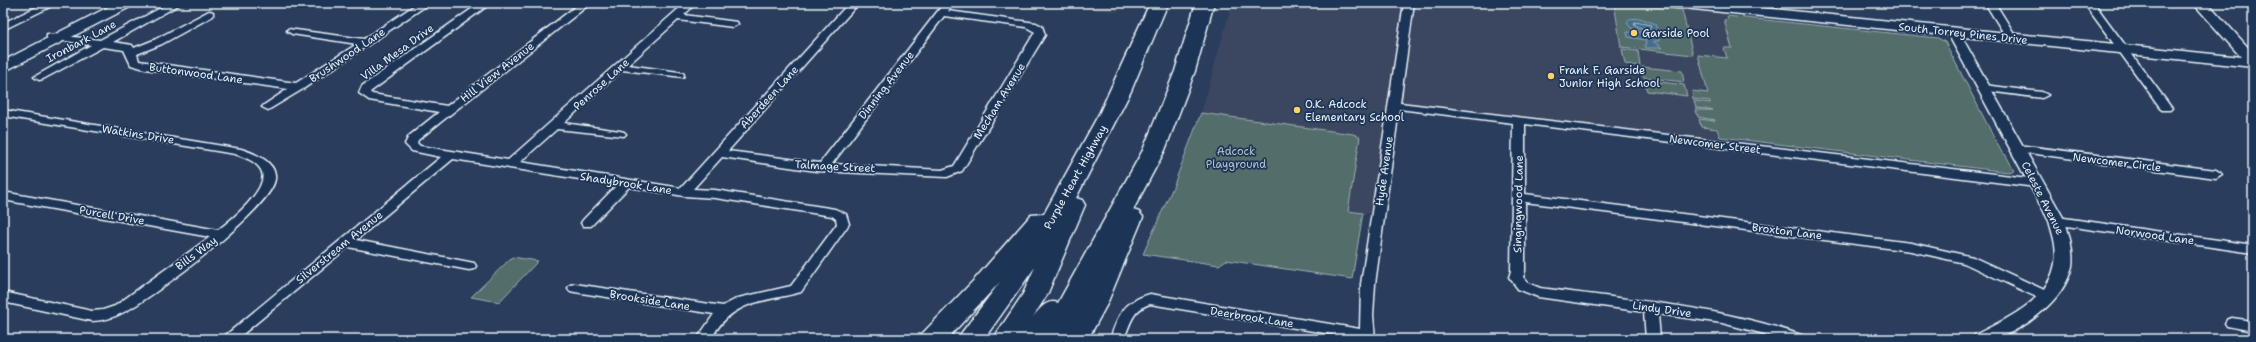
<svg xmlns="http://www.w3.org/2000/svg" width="2256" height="342" viewBox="0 0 2256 342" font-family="'Shantell Sans',sans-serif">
<rect width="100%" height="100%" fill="#2a3d5c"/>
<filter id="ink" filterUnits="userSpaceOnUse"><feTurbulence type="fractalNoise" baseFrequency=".025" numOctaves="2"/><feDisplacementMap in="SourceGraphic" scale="8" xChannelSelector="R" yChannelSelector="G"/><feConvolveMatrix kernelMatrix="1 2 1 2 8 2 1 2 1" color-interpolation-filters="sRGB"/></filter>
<g filter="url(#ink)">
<g fill="#3a4661">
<polygon points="1044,3 1123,3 1118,12"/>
<polygon points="1232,3 1674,3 1724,8 1728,19 1724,21 1732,48 1730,49 1727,58 1698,55 1721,144 1394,105 1377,215 1173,187 1201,113"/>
</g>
<g fill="#536d6b" stroke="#9eafb2">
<polygon points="1614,3 1682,10 1693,55 1621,47"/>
<polygon points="1727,16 1938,38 1945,42 2002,153 2006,155 2014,171 2008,172 1720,137 1717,129 1701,127 1699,119 1715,121 1715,120 1698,117 1696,110 1713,110 1696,108 1694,101 1710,103 1710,101 1693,99 1692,91 1708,93 1698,55 1727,58 1724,48 1732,48 1724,20 1728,19"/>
<polygon points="1622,49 1638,51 1640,66 1625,64"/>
<polygon points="1642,67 1682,71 1684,82 1643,77"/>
<polygon points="1645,80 1684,85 1687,96 1647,91"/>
<polygon points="1201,113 1353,134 1360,137 1348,211 1363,213 1352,279 1226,260 1219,265 1143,254 1173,187"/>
<polygon points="512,257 538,261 499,302 471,297"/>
</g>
<polygon fill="#456e8d" stroke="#86a2b8" points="1640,18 1656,24 1657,28 1652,34 1658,35 1659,41 1653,41 1662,48 1647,48 1645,47 1646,40 1628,37 1627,32 1646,33 1631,28 1627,23 1629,19"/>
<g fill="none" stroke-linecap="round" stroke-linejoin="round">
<polygon stroke="#a7bdcd" stroke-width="1" points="1635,22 1651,25 1647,35 1644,35 1643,29 1635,25"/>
<g stroke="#e8f1f8" stroke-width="3">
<g id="minor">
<polygon points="45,3 58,3 3,30 3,23"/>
<polygon points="170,3 182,3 113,42 132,45 134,48 154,40 209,11 213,12 213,16 162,44 137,54 139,61 296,83 357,44 292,34 287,31 288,29 364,39 418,3 430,3 303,89 268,110 262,107 264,105 288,89 145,69 131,65 124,50 103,47 43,79 39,80 34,77 91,45 47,38 47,34 100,40"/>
<path d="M480 3H491L370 92 372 94 447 106 580 3H591L418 140 417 143 420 146 508 160 685 3H696L684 15 737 22 738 24 733 27 678 20 628 65 679 72 683 73 684 75 683 77 622 70 564 123 620 131 624 132 626 134 624 136 557 129 520 162 681 188 849 3H859L728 151 820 163 944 3H954L948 11 1036 23 1042 26 1045 35 962 171 947 177 816 171 722 157 693 189 715 190 835 209 846 214 849 224 801 292C766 302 735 299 714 334L723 336 725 339H697L714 314 575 292 570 291 568 288 570 285 575 284 723 306 738 298 791 286 837 224 836 219 832 216 715 198 684 196 629 187 591 226H583L581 223 583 220 617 185 453 159 356 240 469 262 474 263 476 266 474 269 469 270 348 247 237 339H221L441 157 412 151 405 144 409 136 439 112 369 100 359 93 362 86ZM944 16 1026 27 1035 32 954 166 942 170 832 164Z"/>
<path d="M1404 3H1414L1400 103 2036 179 2042 183 2036 187 1525 124V194L1911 243 1973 257 2053 294 2055 297 2053 300H2043L1964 263 1911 251 1525 202V271L1523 277 1528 283 1540 288C1629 300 1719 306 1804 336L1806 339H1784L1722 323 1658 314 1660 339H1646L1644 312 1538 297 1518 289 1509 277 1511 271 1513 123 1399 109 1375 284 1373 315 1375 339H1361L1150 304C1133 309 1130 324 1124 339H1110C1119 314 1123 302 1150 294L1360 329 1361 284Z"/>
<polygon points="1985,3 1995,3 2017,38 2016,40 2008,40"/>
<polygon points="2084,3 2094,3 2170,106 2172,108 2170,110 2162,110"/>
<polygon points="1984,85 2042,92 2048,95 2042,98 1980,90 1979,88 1980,86"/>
<path d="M3 110 241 149C254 153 277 162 275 179 272 208 153 298 124 312 115 317 103 321 92 321L3 302V292L92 311 103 310 115 306 210 237 3 200V192L218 230C231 220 271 188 261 170 256 161 244 157 235 154L3 116Z"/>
<polygon points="2018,145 2216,170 2222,174 2216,178 2014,151 2012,149 2014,147"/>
<polygon points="2057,217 2253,245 2253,253 2053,224 2051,221"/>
<polygon points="2232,318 2253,321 2253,331 2227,326 2225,323 2227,320"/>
</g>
</g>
<g stroke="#e8f1f8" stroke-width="3">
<path id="tertiary" d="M1953 28 1959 32 2065 221C2069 235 2074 251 2072 266 2065 299 2027 328 1997 338 1990 341 1979 339 1972 339L1975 335C2012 316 2062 295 2055 245 2054 237 2051 229 2049 221L1947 32Z"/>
</g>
<g stroke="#e8f1f8" stroke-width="3">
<g id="secondary">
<polygon points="116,3 134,3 132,6 3,72 3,61"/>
<polygon points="1667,3 1714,3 2241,57 2193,3 2208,3 2253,53 2253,67 1674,7"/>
</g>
</g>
<g stroke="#e8f1f8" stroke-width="3">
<path id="motorway" d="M1150 3H1168L1131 91 1076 198 1082 200 1085 205 1047 295 1033 317C1040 309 1046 299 1058 303L1143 150 1175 71 1196 3H1214L1195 71 1165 150 1133 210 1139 212 1143 217 1107 304 1088 339H993L1023 294 1035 267 984 339H957L1000 282 947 339H919L923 333 975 279 1031 215 1044 214 1100 112Z"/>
</g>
<use href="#minor" fill="#1d3557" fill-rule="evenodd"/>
<use href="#tertiary" fill="#1d3557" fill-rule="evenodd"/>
<use href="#secondary" fill="#1d3557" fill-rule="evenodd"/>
<use href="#motorway" fill="#1d3557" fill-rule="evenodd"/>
</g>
</g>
<g fill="#ffd166" stroke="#1d3557" stroke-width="1.5">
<circle cx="1634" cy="33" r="4"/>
<circle cx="1551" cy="76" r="4"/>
<circle cx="1297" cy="110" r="4"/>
</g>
<g text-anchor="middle" stroke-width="3.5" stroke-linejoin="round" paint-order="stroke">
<g font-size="11" fill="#e8f1f8" stroke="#1d3557" text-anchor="start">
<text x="1642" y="37">Garside Pool</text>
<text x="1559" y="74">Frank F. Garside<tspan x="1559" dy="13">Junior High School</tspan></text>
<text x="1305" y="108">O.K. Adcock<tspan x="1305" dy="13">Elementary School</tspan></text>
</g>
<g font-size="11" fill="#e8f1f8" stroke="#1d3557">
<text transform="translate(1963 33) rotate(6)" y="4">South Torrey Pines Drive</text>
<text transform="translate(81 41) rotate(-28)" y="4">Ironbark Lane</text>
<text transform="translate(397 52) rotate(-36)" y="4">Villa Mesa Drive</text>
<text transform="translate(347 55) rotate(-34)" y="4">Brushwood Lane</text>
<text transform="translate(497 72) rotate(-38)" y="4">Hill View Avenue</text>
<text transform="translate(196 73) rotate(8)" y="4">Buttonwood Lane</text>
<text transform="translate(601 84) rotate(-42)" y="4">Penrose Lane</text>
<text transform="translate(886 85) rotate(-52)" y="4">Dinning Avenue</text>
<text transform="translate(769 97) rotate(-48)" y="4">Aberdeen Lane</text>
<text transform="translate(999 101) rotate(-58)" y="4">Mecham Avenue</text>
<text transform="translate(138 134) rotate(9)" y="4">Watkins Drive</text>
<text transform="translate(1715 144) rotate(7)" y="4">Newcomer Street</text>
<text transform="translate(2117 162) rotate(7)" y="4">Newcomer Circle</text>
<text transform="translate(835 166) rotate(3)" y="4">Talmage Street</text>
<text transform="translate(1384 171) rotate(-82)" y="4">Hyde Avenue</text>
<text transform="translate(1075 177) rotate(-61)" y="4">Purple Heart Highway</text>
<text transform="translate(626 183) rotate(9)" y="4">Shadybrook Lane</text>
<text transform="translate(2043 198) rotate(63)" y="4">Celeste Avenue</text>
<text transform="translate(1518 204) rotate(-89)" y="4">Singingwood Lane</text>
<text transform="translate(112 215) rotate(10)" y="4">Purcell Drive</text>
<text transform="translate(1787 231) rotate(7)" y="4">Broxton Lane</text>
<text transform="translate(2155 235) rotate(8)" y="4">Norwood Lane</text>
<text transform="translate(339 247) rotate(-39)" y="4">Silverstream Avenue</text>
<text transform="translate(196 253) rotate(-37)" y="4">Bills Way</text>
<text transform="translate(650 300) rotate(9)" y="4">Brookside Lane</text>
<text transform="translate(1662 309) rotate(8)" y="4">Lindy Drive</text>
<text transform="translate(1252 317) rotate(9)" y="4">Deerbrook Lane</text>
</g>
<g font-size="11" fill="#b4c3c7" stroke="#1d3557">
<text x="1236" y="155">Adcock<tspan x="1236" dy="13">Playground</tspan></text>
</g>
</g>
<rect width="2256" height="342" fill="none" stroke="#1d3557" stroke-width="16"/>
<rect x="8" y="8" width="2240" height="326" fill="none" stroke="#e8f1f8" stroke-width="1.5" filter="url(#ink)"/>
</svg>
